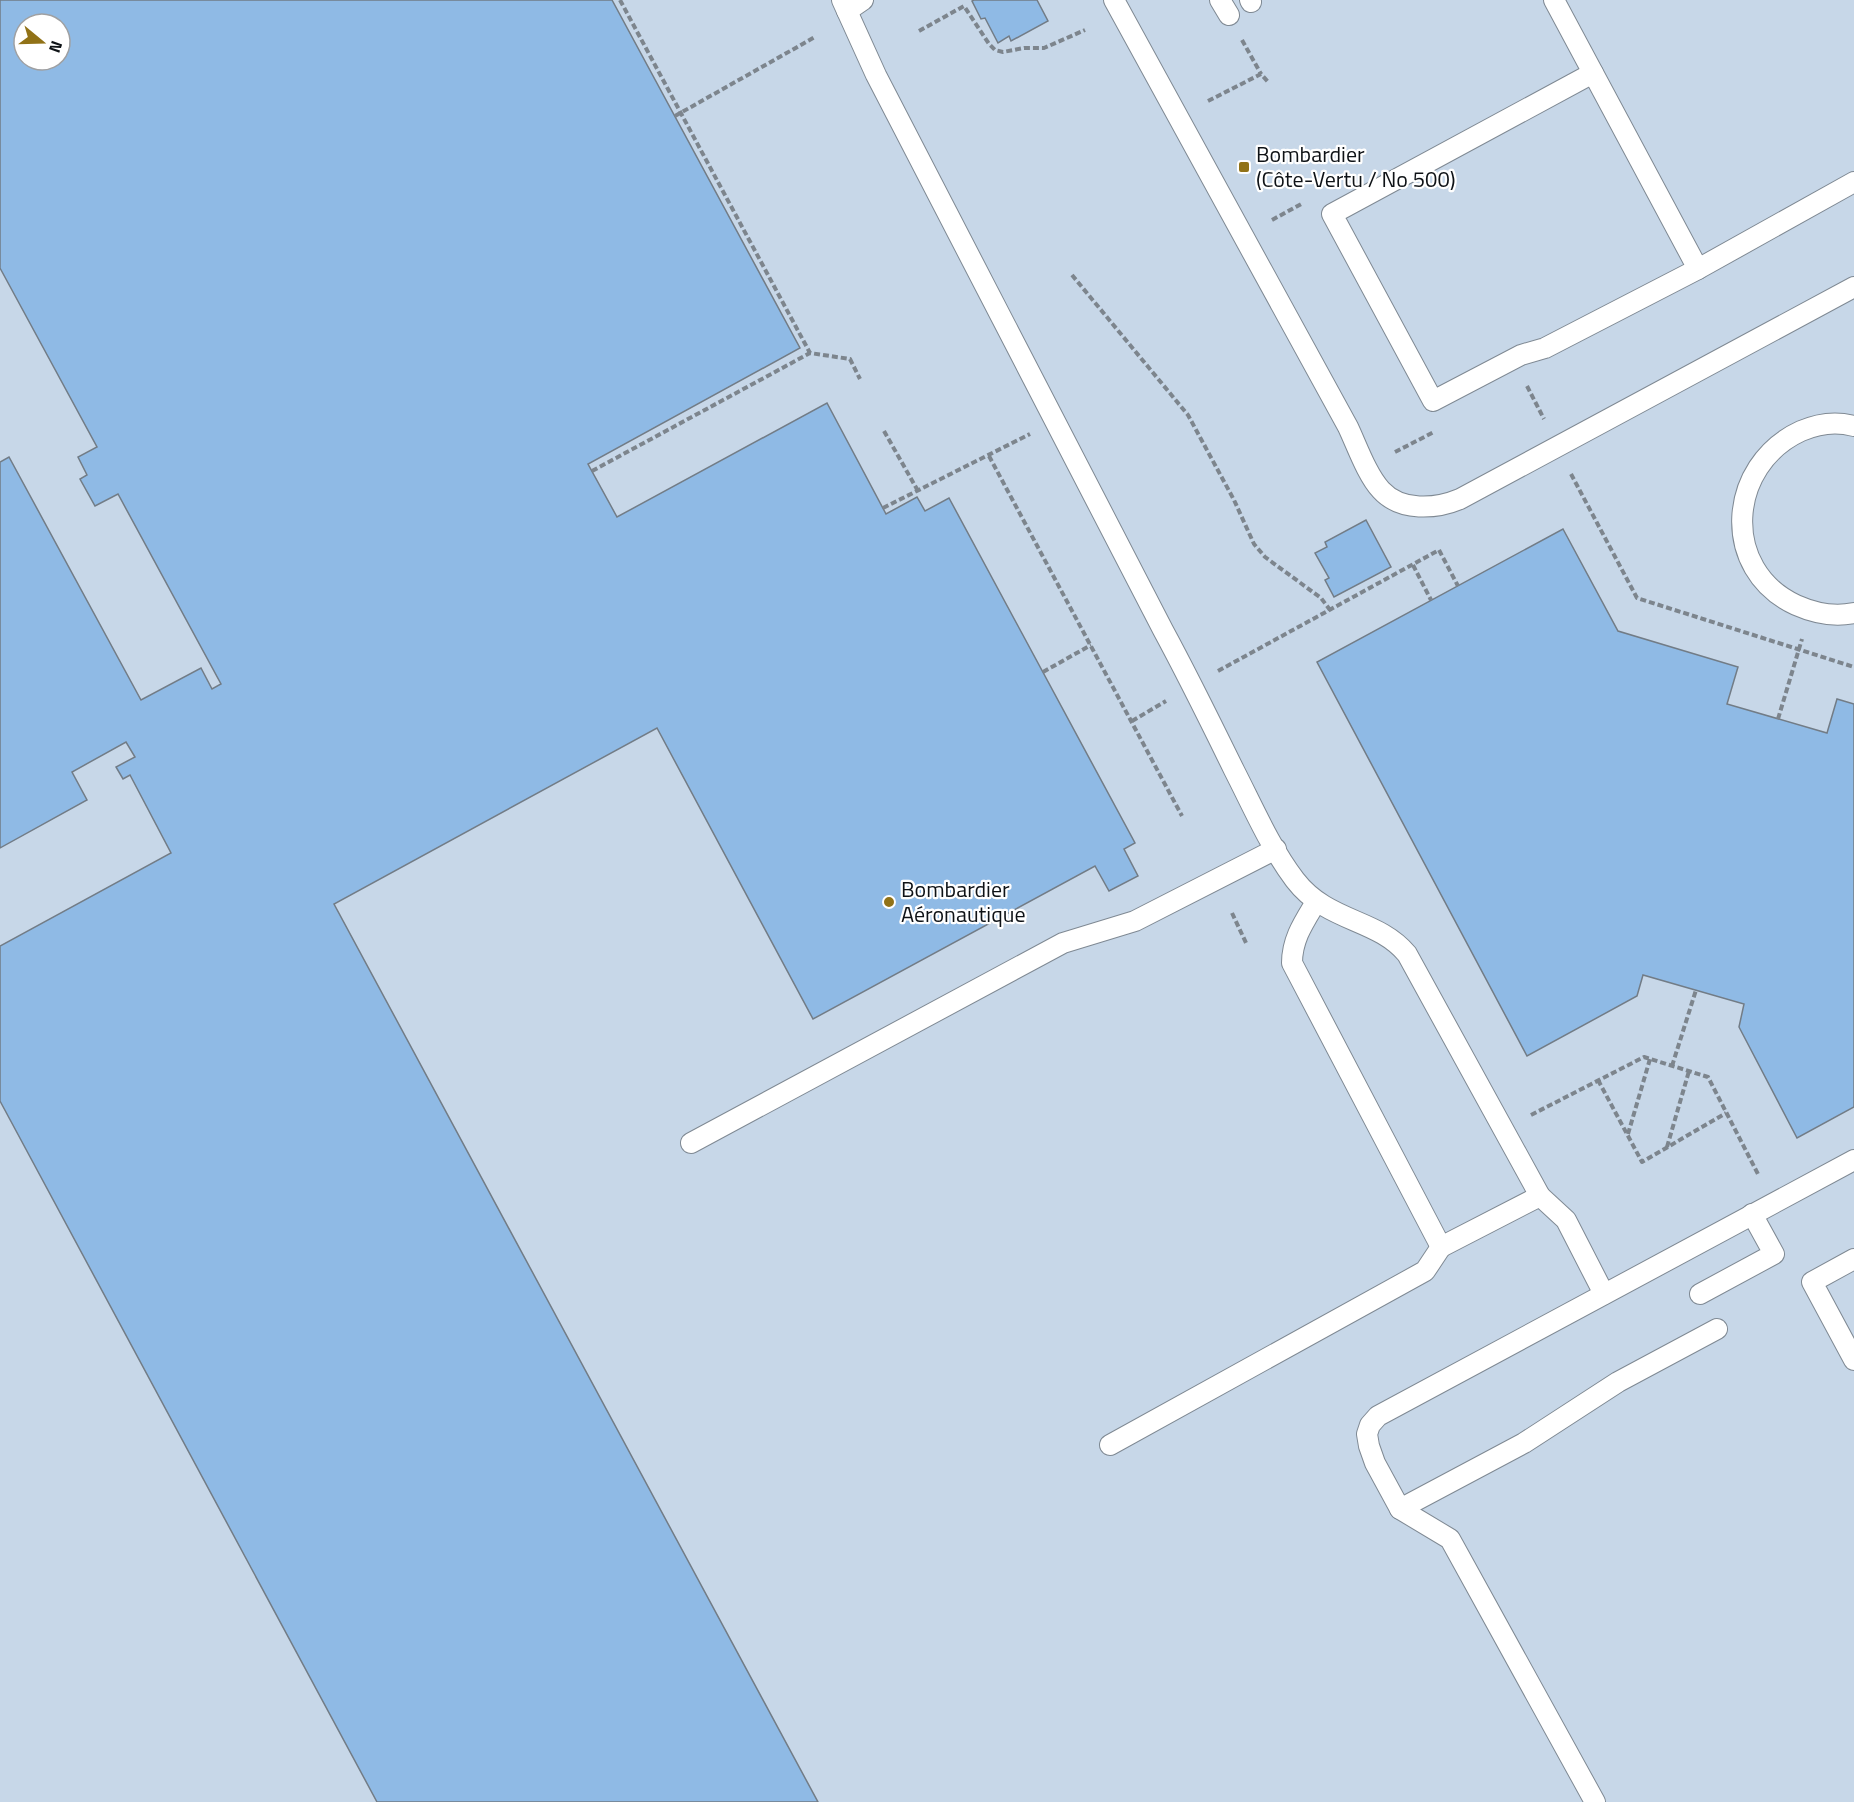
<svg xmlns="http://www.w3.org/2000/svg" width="1854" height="1802" viewBox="0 0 1854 1802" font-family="'Titillium Web',sans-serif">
<rect width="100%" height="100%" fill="#d6e1ec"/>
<path fill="#c7d7e8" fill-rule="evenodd" d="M0 0H1854V1802H0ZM24 24H60V60H24Z"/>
<g fill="#8fbae5" stroke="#727c86" stroke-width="1.5" fill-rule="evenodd">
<path d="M0 0H612L800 348 588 464 617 517 827 403 886 514 917 497 925 511 949 498 1135 843 1124 849 1138 876 1109 891 1095 866 813 1019 657 728 334 904 818 1802H377L0 1101V946L171 853 130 775 123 779 116 767 135 757 126 742 72 772 87 800 0 848V462L9 457 141 700 201 668 212 689 221 684 118 494 95 506 80 479 87 475 78 457 97 447 0 268ZM24 24H60V60H24Z"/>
<polygon points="974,0 1037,0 1048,21 1011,41 1009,36 998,43 985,18 981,19 972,1"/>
<polygon points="1366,520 1391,567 1334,597 1325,580 1329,578 1315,553 1327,547 1325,542"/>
<polygon points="1563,529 1618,631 1738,667 1727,704 1827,733 1837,699 1854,704 1854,1107 1797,1138 1739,1027 1744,1004 1643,975 1637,996 1527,1056 1317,662"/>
</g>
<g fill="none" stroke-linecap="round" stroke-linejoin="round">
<g stroke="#7f8993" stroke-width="22">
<g id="lane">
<path d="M842 0 876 75C972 260 1068 445 1163 630 1188 676 1211 723 1234 770 1253 807 1270 847 1295 880 1328 923 1377 918 1407 954L1540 1196 1566 1220 1604 1294"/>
<path d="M1114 0 1348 427C1357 446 1367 475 1381 490 1401 512 1436 509 1460 499L1854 287"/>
<polyline points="1220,0 1229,15"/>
<polyline points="1250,0 1251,2"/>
<polyline points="1554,0 1698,269"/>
<polyline points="847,11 863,0"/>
<polyline points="1593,73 1332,214 1433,401 1521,355 1545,348 1698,269 1854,182"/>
<path d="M1854 426C1836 421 1817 424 1801 431 1727 465 1720 570 1796 605 1814 613 1835 617 1854 613"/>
<path d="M1316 902C1304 922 1292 939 1292 963L1441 1247 1540 1196"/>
<polyline points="691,1143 1063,943 1135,921 1276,849"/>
<polyline points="1854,1259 1812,1282 1854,1360"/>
<polyline points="1700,1294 1774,1254 1752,1214"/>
<polyline points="1110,1445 1425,1271 1441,1247"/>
<polyline points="1400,1509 1524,1443 1618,1382 1717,1329"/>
<polyline points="1595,1802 1450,1539 1400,1509 1375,1463 1369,1446 1367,1434 1370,1425 1378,1416 1854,1160"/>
</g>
</g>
<g stroke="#7d858d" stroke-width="4" stroke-dasharray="6 3" stroke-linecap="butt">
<polyline points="620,0 810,353"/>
<polyline points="919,31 964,6 989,44 995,50 1003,52 1024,48 1044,48 1085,30"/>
<polyline points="1242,40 1261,74"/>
<polyline points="1208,101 1261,74 1269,83"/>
<polyline points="675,116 815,37"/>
<polyline points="1272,220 1303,203"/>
<polyline points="1072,275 1188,415 1234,500 1254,544 1265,557 1321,598 1330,610"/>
<polyline points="1527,386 1544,419"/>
<polyline points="884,431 918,491"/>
<polyline points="1395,452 1434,432"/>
<polyline points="989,456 1182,816"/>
<polyline points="592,471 810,353 850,359 860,379"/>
<polyline points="1571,474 1637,598 1854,667"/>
<polyline points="883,508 1030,434"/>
<polyline points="1413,565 1431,600"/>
<polyline points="1218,671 1439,550 1458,586"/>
<polyline points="1043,672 1091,645"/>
<polyline points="1778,719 1802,639"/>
<polyline points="1132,721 1166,701"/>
<polyline points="1232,913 1247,945"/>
<polyline points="1672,1066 1696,990"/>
<polyline points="1598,1080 1642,1162 1726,1113"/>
<polyline points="1531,1115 1644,1057 1708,1077 1759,1176"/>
<polyline points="1628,1134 1650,1059"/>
<polyline points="1667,1147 1689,1071"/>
</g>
<use href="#lane" stroke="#fff" stroke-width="20"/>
</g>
<g fill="#917217" stroke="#fff" stroke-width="2">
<rect x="1238" y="161" width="12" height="12" rx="3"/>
<circle cx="889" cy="902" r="6"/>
</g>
<g text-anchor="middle" stroke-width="4.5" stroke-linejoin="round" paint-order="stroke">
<g font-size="22" fill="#0e1216" stroke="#fff" text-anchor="start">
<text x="1256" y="162">Bombardier<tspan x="1256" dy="25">(Côte-Vertu / No 500)</tspan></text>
<text x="901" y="897">Bombardier<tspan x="901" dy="25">Aéronautique</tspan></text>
</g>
</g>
<g transform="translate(42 42) rotate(109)"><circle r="28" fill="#ffffff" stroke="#9fa0a2" stroke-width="1.5"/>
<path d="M0-4.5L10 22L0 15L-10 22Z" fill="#917217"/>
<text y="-9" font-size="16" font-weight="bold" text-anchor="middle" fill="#0e1216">N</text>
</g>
</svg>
